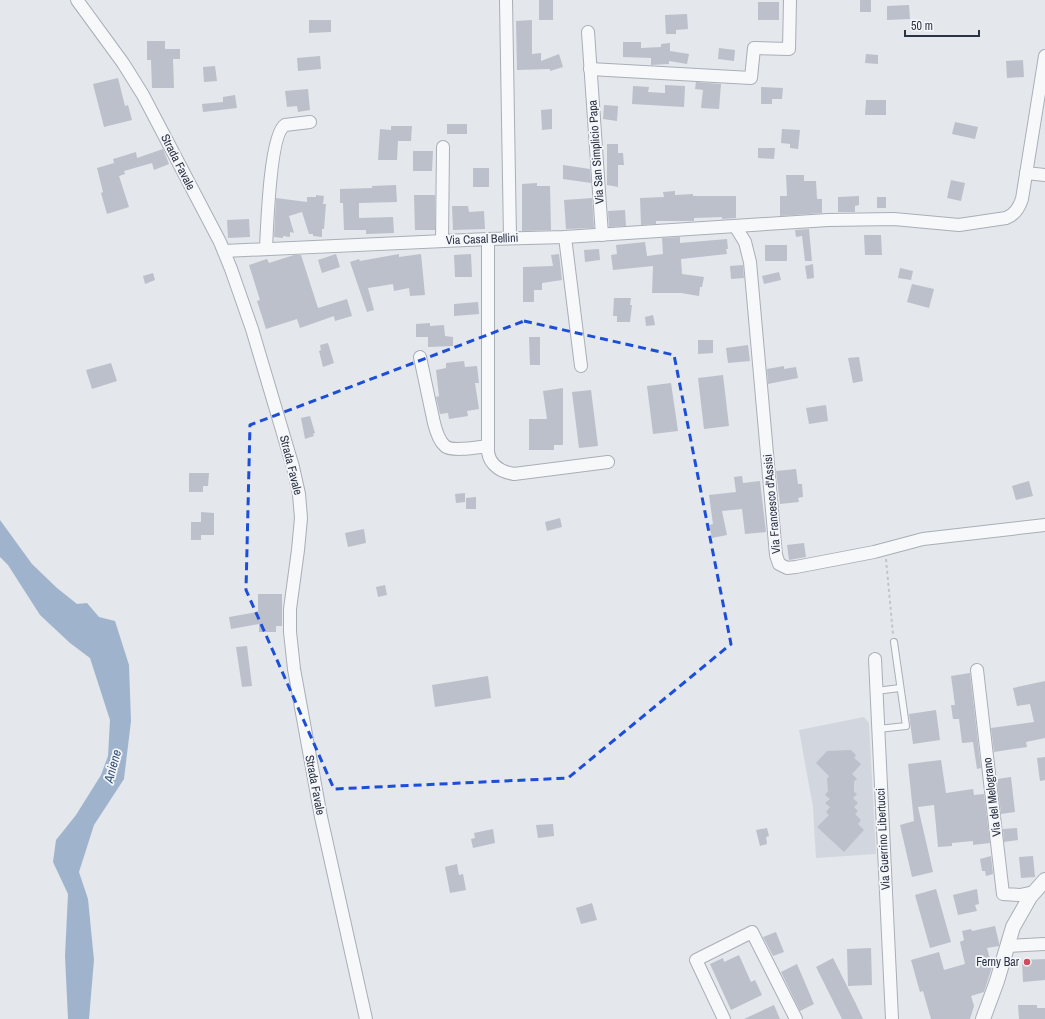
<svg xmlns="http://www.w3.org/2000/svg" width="1045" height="1019" viewBox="0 0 1045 1019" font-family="'Archivo Narrow',sans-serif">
<rect width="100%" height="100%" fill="#e4e7ec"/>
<polygon fill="#d2d6de" points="864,717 869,723 876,854 816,858 813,807 799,730"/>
<polygon fill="#9fb4cc" points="0,520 32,564 57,588 77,604 87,603 99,617 115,621 129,665 131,721 124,779 94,825 79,872 88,899 94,960 89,1019 68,1019 65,956 68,894 53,862 56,840 76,815 101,775 108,756 110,720 90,658 70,643 40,615 8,565 0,557"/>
<g fill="#bbc0ca">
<rect x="539" y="0" width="14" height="20"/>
<rect x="860" y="0" width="11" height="12"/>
<rect x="758" y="2" width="21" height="18"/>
<polygon points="909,5 910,19 887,20 887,6"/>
<polygon points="687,14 688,29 676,30 676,34 666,34 665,15"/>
<polygon points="309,20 331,20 331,32 309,33"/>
<polygon points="532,20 532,54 541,53 541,61 559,54 563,67 550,71 550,69 517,70 516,21"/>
<polygon points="147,41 165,41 165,49 180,49 180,59 173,59 174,88 152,88 151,60 147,60"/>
<polygon points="623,42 641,42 641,48 661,47 661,44 670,43 670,51 689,54 687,64 669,61 669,64 651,65 651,58 623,57"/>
<polygon points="719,48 735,50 734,61 718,59"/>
<polygon points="866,54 878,55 878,64 865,63"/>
<polygon points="320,56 321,69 298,71 297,58"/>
<polygon points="1023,60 1024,77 1007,78 1006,61"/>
<polygon points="215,66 217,81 204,82 203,67"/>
<polygon points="118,78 125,106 128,105 132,120 104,127 93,84"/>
<polygon points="696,82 721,84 719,109 701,108 703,90 695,89"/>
<polygon points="665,85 685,86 684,107 632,104 633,86 649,87 648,92 665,93"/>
<polygon points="761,87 783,88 782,99 772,99 772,104 761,104"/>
<polygon points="308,89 310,110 298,112 297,106 287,107 285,91"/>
<polygon points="235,95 237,108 203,112 202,104 223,102 223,97"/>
<polygon points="866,100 886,100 886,115 865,115"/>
<polygon points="604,105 618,106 617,121 603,119"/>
<polygon points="552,109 552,129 542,130 541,110"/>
<polygon points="955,122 978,127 975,139 952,134"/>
<rect x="447" y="124" width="20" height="10"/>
<polygon points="391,126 412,126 411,141 398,141 397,160 378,160 380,129 391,130"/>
<polygon points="782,129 800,130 798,149 790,148 790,144 781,143"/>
<polygon points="607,144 618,144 618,153 623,153 624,165 618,165 618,187 607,185"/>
<polygon points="758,148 775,148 774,159 758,158"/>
<polygon points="163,149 169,164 154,170 152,163 124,171 125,174 119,176 129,207 107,214 101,193 103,192 97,168 114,163 113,159 136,152 137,158"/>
<polygon points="413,151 433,151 432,171 413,171"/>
<polygon points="563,165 590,169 591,183 563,179"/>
<rect x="473" y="168" width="16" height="19"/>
<polygon points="786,175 804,175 804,181 816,181 817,199 822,199 822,213 780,216 780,196 787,196"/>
<polygon points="951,180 965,183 961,201 947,198"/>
<polygon points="537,183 537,186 550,186 551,230 522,231 522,184"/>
<polygon points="396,185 397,202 359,203 359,218 393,217 394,233 366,234 366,230 344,230 343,203 340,203 340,189 372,188 372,186"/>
<polygon points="675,191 675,195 693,194 693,196 736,196 736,218 722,219 722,217 694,218 694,221 656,221 656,224 641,225 640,198 664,197 663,192"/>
<polygon points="316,195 324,196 323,204 326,204 324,229 322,229 322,237 313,236 313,234 309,234 302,212 289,216 294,233 290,232 290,237 283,236 283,238 274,237 276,198 307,202 307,197 316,197"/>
<polygon points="414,195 435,195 435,230 415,230"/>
<polygon points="859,196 859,205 855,206 855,212 838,212 838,197"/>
<rect x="877" y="197" width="9" height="11"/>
<polygon points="592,198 594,228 566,229 564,200"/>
<polygon points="452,206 468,206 469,212 484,211 485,229 453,230"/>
<polygon points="625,210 626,226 609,227 608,211"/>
<polygon points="249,219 250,237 228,238 227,220"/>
<polygon points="809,229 812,261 805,261 802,236 796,237 795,230"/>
<polygon points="864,235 881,235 882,255 865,255"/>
<polygon points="680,237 680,243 727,239 728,249 726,249 727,254 681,259 682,274 704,277 702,287 700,287 699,296 681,293 652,293 653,266 613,270 611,255 617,254 616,245 645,242 647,256 663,254 662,238"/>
<rect x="765" y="245" width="22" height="16"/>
<polygon points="599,249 600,260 585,262 584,250"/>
<polygon points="336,254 340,267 322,273 318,260"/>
<polygon points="399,254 399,257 421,254 425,295 410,296 409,288 394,291 393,284 368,288 374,310 367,312 350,262 359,259 360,261"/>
<polygon points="471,254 472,277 455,277 454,255"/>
<polygon points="559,254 562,280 542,283 542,290 534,290 534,302 523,302 523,267 553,266 551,255"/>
<polygon points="294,255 301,255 318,308 347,299 352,316 335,321 334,316 300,328 297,319 266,329 257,301 260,300 249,265 267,259 269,263"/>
<polygon points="813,264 814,278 807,279 805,266"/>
<polygon points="743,265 744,278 731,279 730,266"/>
<polygon points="900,268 913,271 911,280 898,278"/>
<polygon points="779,272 781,280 764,284 762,276"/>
<polygon points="153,273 155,280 145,284 143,276"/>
<polygon points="912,284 934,289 929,308 907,302"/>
<polygon points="614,298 631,298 630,305 632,305 630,322 617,322 617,316 613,316"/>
<polygon points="478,302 479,314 454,316 454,304"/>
<polygon points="653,315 655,325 646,326 645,317"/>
<polygon points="430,323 430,326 444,325 445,336 453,337 453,346 428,347 428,337 416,337 416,324"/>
<polygon points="529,337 540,337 540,365 530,365"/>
<polygon points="698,340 713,340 713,353 698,354"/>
<polygon points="328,343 334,363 323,367 319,351 321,350 320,345"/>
<polygon points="748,345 750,361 728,363 726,348"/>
<polygon points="859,357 863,381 853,383 848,358"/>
<polygon points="464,361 465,367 477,366 479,383 475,383 479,409 467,411 468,416 449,419 448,413 440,414 436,397 439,396 436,370 446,368 446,363"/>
<polygon points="111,363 117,381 92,389 86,370"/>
<polygon points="784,366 784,369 796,367 798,378 768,384 767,369"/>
<polygon points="723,375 729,426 704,429 698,378"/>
<polygon points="671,383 678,431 653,434 647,386"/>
<polygon points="563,388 563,445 554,445 554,450 529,450 529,419 547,419 543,391"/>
<polygon points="591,390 598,446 579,448 572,392"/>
<polygon points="826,405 828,421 809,424 806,408"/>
<polygon points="310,416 315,433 313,434 314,436 305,439 301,418"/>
<polygon points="796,469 798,484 802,484 803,497 798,498 799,502 780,504 776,471"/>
<polygon points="189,473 209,473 208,486 203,486 203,492 189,492"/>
<polygon points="742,476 743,483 760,481 766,532 745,534 742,509 722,511 727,535 712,538 709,525 713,524 709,495 736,492 734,477"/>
<polygon points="1029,481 1033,496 1016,500 1012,486"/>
<polygon points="465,493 465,502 456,503 455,494"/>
<polygon points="476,497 476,509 466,509 466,498"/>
<polygon points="201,512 214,513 214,535 201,535 201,540 191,540 191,522 201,522"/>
<polygon points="560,518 562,527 547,531 545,522"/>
<polygon points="364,529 366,543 348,547 345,533"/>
<polygon points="804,543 806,557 789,560 787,545"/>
<polygon points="385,585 387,595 378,597 376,587"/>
<polygon points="258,594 282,594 282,626 276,626 276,632 259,632 259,624 231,629 229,617 258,612"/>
<polygon points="247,646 252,686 242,687 236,647"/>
<polygon points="970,673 981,768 977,769 973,742 962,743 959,719 953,719 951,705 955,705 951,676"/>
<polygon points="488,676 491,698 435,707 432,685"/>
<polygon points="1045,681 1045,738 1026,742 1027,747 994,752 991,728 1034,722 1030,704 1017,706 1013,688"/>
<polygon points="936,710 940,740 913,744 909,714"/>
<polygon points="851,750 856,755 854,758 861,764 852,774 857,779 854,781 854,792 857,794 853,798 858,803 854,807 858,811 855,814 861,820 858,824 864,830 844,852 817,827 829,815 826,812 830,807 825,803 830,799 825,795 828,791 827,779 829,776 816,763 827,751"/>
<polygon points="1045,757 1045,780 1040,781 1037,758"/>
<polygon points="941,760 946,793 973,789 974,795 984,794 990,843 973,845 973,841 952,843 952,846 938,847 934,805 918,807 933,872 912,877 900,825 914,821 908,764"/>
<polygon points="1011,777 1015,812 1001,814 997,779"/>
<polygon points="553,824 554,836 538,838 536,825"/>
<polygon points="767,828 769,836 766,837 767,844 760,846 756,830"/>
<polygon points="1017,828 1018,840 1004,842 1003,829"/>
<polygon points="493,829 495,843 473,848 471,839 475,838 474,833"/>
<polygon points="991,856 993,874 986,876 985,871 982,871 980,859"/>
<polygon points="1033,856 1035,877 1021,878 1019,857"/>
<polygon points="457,864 459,875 463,874 466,890 450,893 445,867"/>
<polygon points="936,889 951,942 930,948 915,895"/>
<polygon points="977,889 979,904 975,905 977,911 958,915 953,895"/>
<polygon points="592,903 597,920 581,924 576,908"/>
<polygon points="995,926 999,943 999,946 987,948 992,967 984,992 971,996 974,1006 970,1019 931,1019 923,991 920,992 911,960 939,952 944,970 965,964 960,942 964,940 962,931 971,929 972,931"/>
<polygon points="776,932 784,952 773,956 763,937"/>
<polygon points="871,948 872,985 848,986 847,949"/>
<polygon points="739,955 751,982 755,980 762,995 731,1010 710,964 723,958 724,962"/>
<polygon points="833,958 856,1004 863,1019 842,1019 816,967"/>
<polygon points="1045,959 1045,980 1023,982 1022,960"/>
<polygon points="797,964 814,1004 800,1011 781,972"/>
<polygon points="774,1005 780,1019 744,1019"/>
<polygon points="1018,1005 1037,1005 1037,1008 1045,1008 1045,1019 1019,1019"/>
</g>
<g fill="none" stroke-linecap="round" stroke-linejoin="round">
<g stroke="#a9aeb7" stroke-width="8">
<g id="service">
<polyline points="876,691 900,688"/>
<polyline points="878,729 906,726 894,642"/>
</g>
</g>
<g stroke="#a9aeb7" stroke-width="14">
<g id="minor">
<polyline points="77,0 123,63 143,95 220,242 231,269 252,329 293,467 299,494 301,518 298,550 290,609 290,632 294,669 321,817 366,1019"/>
<polyline points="506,0 510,238"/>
<polyline points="588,32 602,235"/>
<polyline points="590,69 751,78 754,48 789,49 790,0"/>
<polyline points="1026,173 1045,175"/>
<polyline points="735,226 745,242 750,262 776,555 779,564 787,568 796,567 874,552 923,539 1045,525"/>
<polyline points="565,237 581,366"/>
<path d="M488 239V452C490 466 502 472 514 474L608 462"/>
<polyline points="442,241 443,147"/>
<path d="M266 248C267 228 270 134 285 125L310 122"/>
<path d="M224 251 488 239 565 237 828 220 894 219 959 225 1006 218C1015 215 1019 208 1022 199L1045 56"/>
<path d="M420 357 434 423C436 431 439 441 445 446 452 452 479 447 488 446"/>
<polyline points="875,659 892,1019"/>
<polyline points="977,670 1003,894 1020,895 1034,892"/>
<polyline points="1007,946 1045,944"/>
<polyline points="724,1019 696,960 752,932 796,1019"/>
</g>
</g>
<g stroke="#a9aeb7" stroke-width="16">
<polyline id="tertiary" points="983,1019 997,981 1013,927 1030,897 1045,880"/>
</g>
<polyline stroke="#c2c5cb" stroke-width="2" stroke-dasharray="3 3" stroke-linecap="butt" points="886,559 893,634"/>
<use href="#service" stroke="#f7f8fa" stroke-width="6"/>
<use href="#minor" stroke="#f7f8fa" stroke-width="12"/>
<use href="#tertiary" stroke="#f7f8fa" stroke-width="14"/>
</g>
<path fill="none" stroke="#1d4ed8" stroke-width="3" stroke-dasharray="8 5" stroke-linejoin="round" d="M524 321 674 355 731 644 568 778 334 789 246 590 250 425Z"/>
<circle fill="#d1495b" stroke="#f4f6f9" stroke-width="1.5" cx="1027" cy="962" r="4"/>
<g text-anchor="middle" stroke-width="3.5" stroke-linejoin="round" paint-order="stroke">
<g font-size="12" fill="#2b3445" stroke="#f4f6f9">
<text transform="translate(596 152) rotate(-94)" y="4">Via San Simplicio Papa</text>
<text transform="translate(178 162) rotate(63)" y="4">Strada Favale</text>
<text transform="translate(482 239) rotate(-2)" y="4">Via Casal Bellini</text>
<text transform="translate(291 465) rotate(76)" y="4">Strada Favale</text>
<text transform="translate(772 504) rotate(-95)" y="4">Via Francesco d'Assisi</text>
<text transform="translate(315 785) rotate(79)" y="4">Strada Favale</text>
<text transform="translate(992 797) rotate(-97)" y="4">Via del Melograno</text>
<text transform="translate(883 839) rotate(-93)" y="4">Via Guerrino Libertucci</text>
</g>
<g font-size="12" fill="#2b3445" stroke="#f4f6f9" text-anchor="end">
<text x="1019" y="966">Ferny Bar</text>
</g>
<g font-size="13" font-style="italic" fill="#34527a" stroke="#f4f6f9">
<text transform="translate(112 766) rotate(-75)" y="5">Aniene</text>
</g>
</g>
<path d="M905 30v6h74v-6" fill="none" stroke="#2b3445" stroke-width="2"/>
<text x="911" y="30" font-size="12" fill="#2b3445" stroke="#f4f6f9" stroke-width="3" paint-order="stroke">50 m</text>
</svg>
